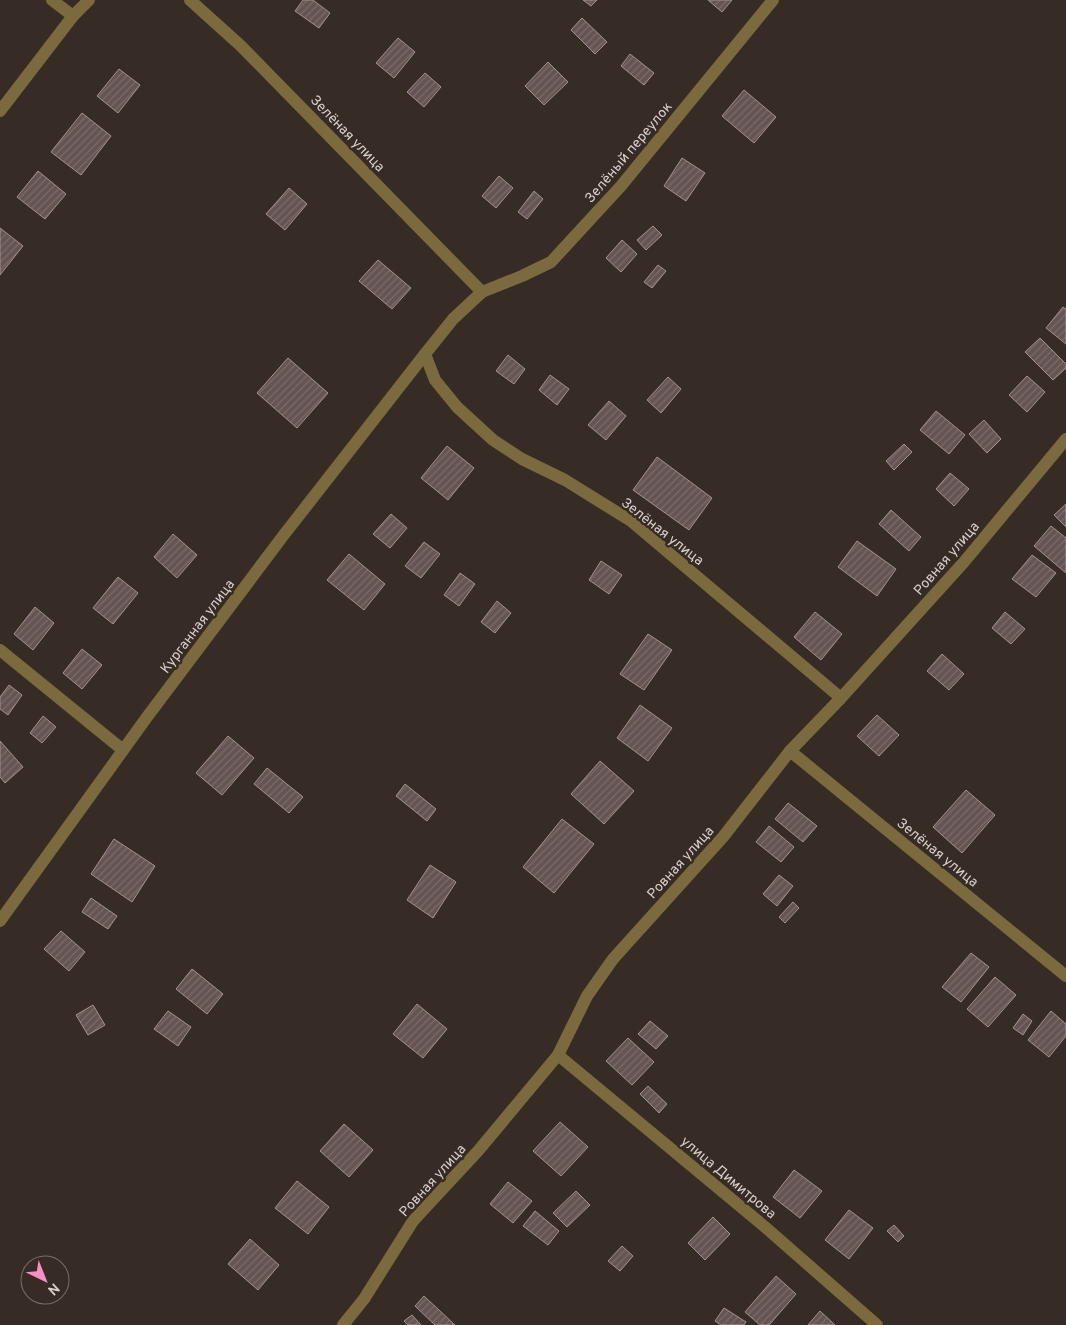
<svg xmlns="http://www.w3.org/2000/svg" width="1066" height="1325" viewBox="0 0 1066 1325" font-family="Overpass,sans-serif">
<defs>
<pattern id="building-hatch" width="6" height="6" patternUnits="userSpaceOnUse" patternTransform="scale(1.25)"><rect width="6" height="6" fill="#645452"/><path d="M-1 1l2-2M0 6l6-6M5 7l2-2" fill="none" stroke="#796c6a"/></pattern>
</defs>
<rect width="100%" height="100%" fill="#372c25"/>
<g fill="url(#building-hatch)" stroke="#a39290">
<polygon points="303,0 313,0 330,13 319,28 295,11"/>
<polygon points="583,0 597,0 591,6"/>
<polygon points="708,0 732,0 722,12"/>
<polygon points="582,18 607,42 595,54 571,30"/>
<polygon points="398,38 415,52 394,78 376,63"/>
<polygon points="630,54 654,73 644,85 621,66"/>
<polygon points="548,62 568,82 544,105 525,86"/>
<polygon points="119,69 140,85 118,113 97,96"/>
<polygon points="425,73 441,87 424,107 407,92"/>
<polygon points="744,90 776,117 754,143 722,116"/>
<polygon points="82,113 111,136 81,175 51,152"/>
<polygon points="682,158 705,173 686,201 664,186"/>
<polygon points="38,171 66,194 45,219 17,197"/>
<polygon points="499,176 513,188 496,208 482,196"/>
<polygon points="289,188 307,204 285,230 266,214"/>
<polygon points="534,191 543,199 527,219 518,212"/>
<polygon points="653,226 662,235 646,250 637,240"/>
<polygon points="0,228 23,246 0,275"/>
<polygon points="622,240 637,254 621,272 606,258"/>
<polygon points="378,260 411,288 392,309 359,281"/>
<polygon points="658,265 666,271 652,288 644,282"/>
<polygon points="1063,307 1066,309 1066,344 1046,328"/>
<polygon points="1040,338 1066,364 1066,368 1053,380 1025,352"/>
<polygon points="508,355 525,369 514,384 496,371"/>
<polygon points="288,358 328,393 297,428 257,393"/>
<polygon points="550,375 569,389 557,405 539,390"/>
<polygon points="1027,376 1045,392 1027,412 1009,395"/>
<polygon points="668,377 681,389 661,413 647,400"/>
<polygon points="609,401 626,416 606,440 588,425"/>
<polygon points="936,411 965,435 949,454 920,430"/>
<polygon points="984,420 1001,439 987,453 969,434"/>
<polygon points="904,444 912,452 894,470 886,461"/>
<polygon points="447,446 474,468 448,500 421,478"/>
<polygon points="657,457 712,498 689,530 633,490"/>
<polygon points="950,473 969,489 954,506 936,489"/>
<polygon points="1066,504 1066,527 1054,515"/>
<polygon points="891,510 921,537 909,551 879,524"/>
<polygon points="391,514 407,528 390,548 373,534"/>
<polygon points="1051,526 1066,538 1066,573 1034,546"/>
<polygon points="173,534 197,555 177,578 154,557"/>
<polygon points="857,541 896,569 877,596 838,567"/>
<polygon points="424,542 440,554 421,578 405,566"/>
<polygon points="349,554 385,584 364,610 327,580"/>
<polygon points="1032,555 1056,573 1036,597 1012,579"/>
<polygon points="601,561 622,575 609,594 589,580"/>
<polygon points="460,573 475,584 459,606 444,595"/>
<polygon points="118,577 138,593 113,624 93,608"/>
<polygon points="497,601 511,613 495,633 481,622"/>
<polygon points="35,607 54,623 33,650 14,634"/>
<polygon points="815,612 842,634 821,660 794,637"/>
<polygon points="1005,612 1025,629 1011,644 992,628"/>
<polygon points="648,634 672,650 644,690 620,674"/>
<polygon points="82,649 102,665 82,689 63,673"/>
<polygon points="942,654 964,674 949,690 927,671"/>
<polygon points="9,685 22,695 8,715 0,709 0,697"/>
<polygon points="640,705 672,728 648,761 617,738"/>
<polygon points="877,715 899,735 879,756 857,736"/>
<polygon points="43,716 56,727 42,743 30,733"/>
<polygon points="228,736 254,758 222,795 196,773"/>
<polygon points="0,741 23,767 5,783 0,777"/>
<polygon points="600,761 634,791 604,824 571,794"/>
<polygon points="267,768 303,797 289,813 254,784"/>
<polygon points="405,784 436,809 427,821 396,796"/>
<polygon points="966,790 995,815 962,853 933,827"/>
<polygon points="788,803 817,826 803,842 775,819"/>
<polygon points="562,819 594,844 554,893 523,867"/>
<polygon points="769,826 794,847 781,862 756,842"/>
<polygon points="114,839 155,866 132,902 91,874"/>
<polygon points="430,865 456,882 433,918 407,900"/>
<polygon points="779,875 793,886 777,906 763,894"/>
<polygon points="91,898 117,916 108,929 82,912"/>
<polygon points="793,902 799,908 785,923 779,917"/>
<polygon points="61,931 85,952 69,971 44,949"/>
<polygon points="971,953 989,967 961,1002 942,987"/>
<polygon points="192,969 223,994 207,1014 176,989"/>
<polygon points="995,977 1016,995 988,1027 967,1009"/>
<polygon points="417,1004 447,1029 423,1058 393,1034"/>
<polygon points="93,1005 105,1025 88,1035 76,1015"/>
<polygon points="168,1011 191,1027 178,1046 154,1029"/>
<polygon points="1051,1011 1066,1024 1066,1036 1049,1057 1028,1040"/>
<polygon points="1023,1014 1032,1021 1023,1035 1013,1028"/>
<polygon points="650,1021 668,1036 656,1049 638,1034"/>
<polygon points="628,1038 654,1062 632,1085 606,1061"/>
<polygon points="648,1086 667,1104 659,1113 640,1094"/>
<polygon points="560,1122 588,1147 561,1176 533,1151"/>
<polygon points="344,1124 373,1150 349,1177 320,1151"/>
<polygon points="794,1170 822,1191 800,1218 773,1197"/>
<polygon points="297,1181 329,1207 308,1234 275,1208"/>
<polygon points="508,1182 532,1201 513,1223 490,1204"/>
<polygon points="576,1191 590,1205 567,1227 553,1213"/>
<polygon points="849,1210 873,1228 849,1259 825,1240"/>
<polygon points="535,1211 559,1231 548,1245 523,1226"/>
<polygon points="713,1217 730,1234 705,1260 688,1243"/>
<polygon points="894,1225 904,1236 898,1242 887,1231"/>
<polygon points="250,1239 279,1265 258,1290 228,1264"/>
<polygon points="622,1246 633,1256 620,1271 608,1261"/>
<polygon points="776,1276 796,1294 769,1325 760,1325 745,1312"/>
<polygon points="424,1296 455,1325 435,1325 415,1306"/>
<polygon points="724,1308 746,1322 744,1325 721,1325 715,1321"/>
<polygon points="820,1311 835,1325 808,1325"/>
<polygon points="412,1315 421,1325 408,1325 404,1321"/>
</g>
<g fill="none" stroke-linecap="round" stroke-linejoin="round">
<g stroke="#7c6a3f" stroke-width="12">
<polyline points="52,0 73,16"/>
<polyline points="190,0 241,46 482,292"/>
<polyline points="0,111 73,16 89,0"/>
<polyline points="425,354 435,380 457,407 493,440 522,459 565,480 631,521 841,698"/>
<polyline points="0,650 123,750"/>
<polyline points="790,751 1066,976"/>
<polyline points="0,921 147,717 283,536 425,354 453,319 482,292 522,276 551,262 621,186 773,0"/>
<polyline points="558,1055 765,1227 877,1325"/>
<polyline points="343,1325 364,1299 413,1221 478,1151 558,1055 587,996 613,959 723,837 790,751 841,698 964,562 1066,439"/>
</g>
</g>
<g text-anchor="middle" stroke-width="5" stroke-linejoin="round" paint-order="stroke">
<g font-size="14" fill="#d8d0cc" stroke="#372c25">
<text transform="translate(348 133) rotate(46)" y="5">Зелёная улица</text>
<text transform="translate(628 152) rotate(-50)" y="5">Зелёный переулок</text>
<text transform="translate(663 531) rotate(38)" y="5">Зелёная улица</text>
<text transform="translate(946 558) rotate(-49)" y="5">Ровная улица</text>
<text transform="translate(197 626) rotate(-53)" y="5">Курганная улица</text>
<text transform="translate(938 852) rotate(39)" y="5">Зелёная улица</text>
<text transform="translate(680 862) rotate(-48)" y="5">Ровная улица</text>
<text transform="translate(729 1177) rotate(40)" y="5">улица Димитрова</text>
<text transform="translate(432 1180) rotate(-48)" y="5">Ровная улица</text>
</g>
</g>
<g transform="translate(45 1280) rotate(137)"><circle r="24" fill="#372c25" stroke="#776e68"/>
<path d="M0-4L9 19L0 12L-9 19Z" fill="#fb8fc4"/>
<text y="-8" font-size="14" font-weight="bold" text-anchor="middle" fill="#d8d0cc">N</text>
</g>
</svg>
